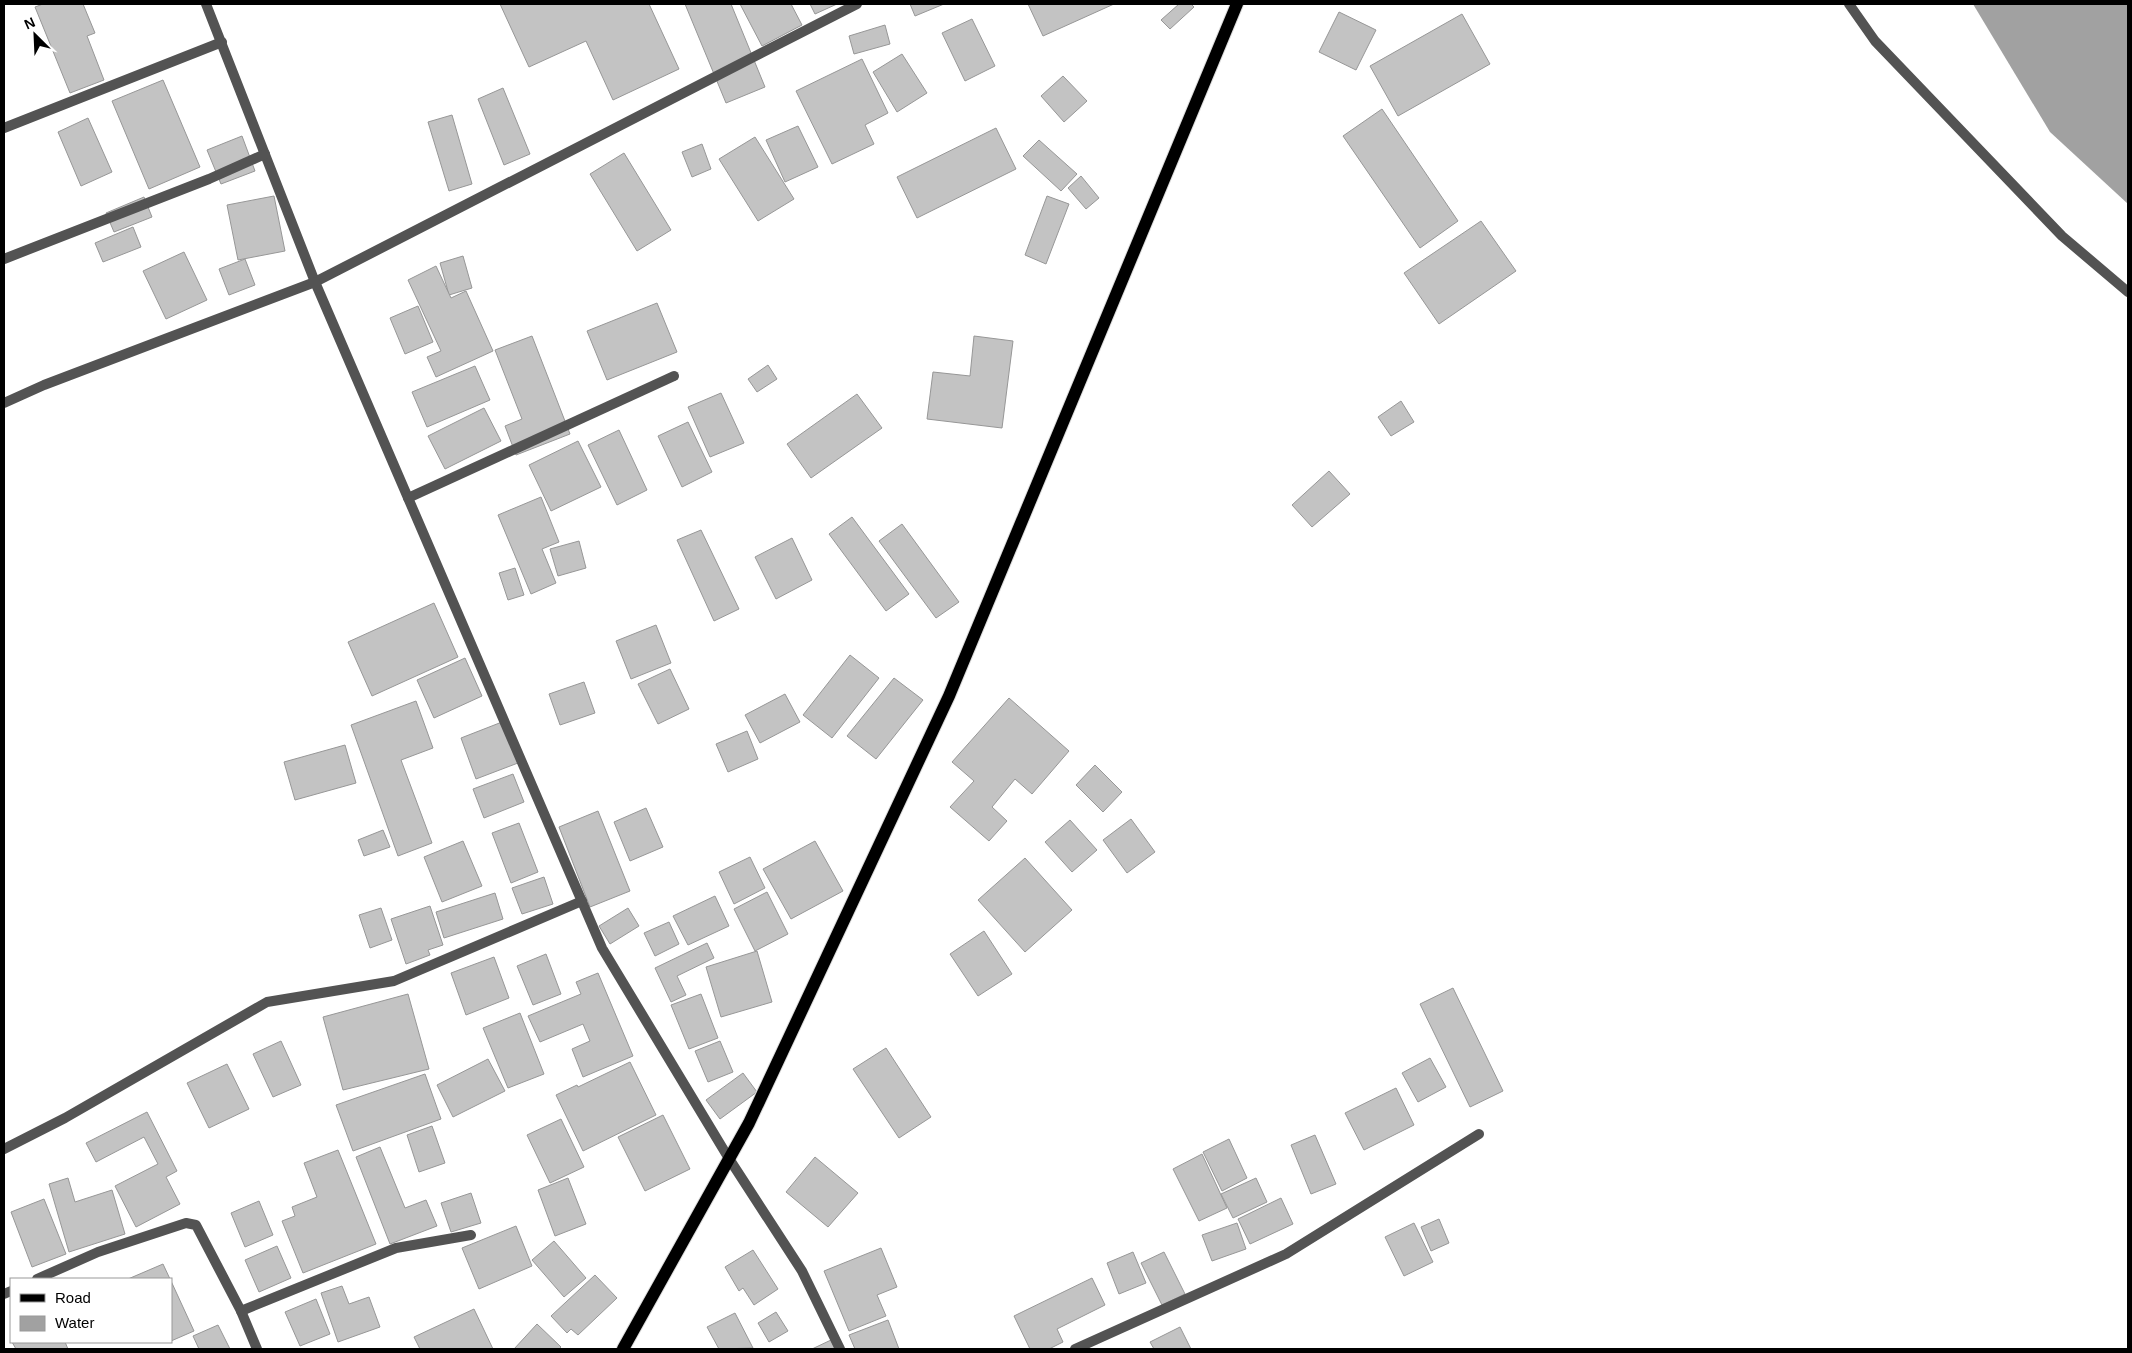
<svg xmlns="http://www.w3.org/2000/svg" width="2132" height="1353" viewBox="0 0 2132 1353" font-family="Arial,sans-serif">
<rect width="100%" height="100%" fill="#fff"/>
<polygon fill="#a1a1a1" points="1973,4 2128,4 2128,204 2050,132"/>
<g fill="#c3c3c3" stroke="#979797">
<polygon points="43,4 83,4 95,33 87,36 104,80 70,93 35,7"/>
<polygon points="500,4 649,4 679,69 613,100 586,41 529,67"/>
<polygon points="685,4 731,4 765,87 726,103"/>
<polygon points="740,4 791,4 802,25 762,46"/>
<polygon points="810,4 837,4 815,14"/>
<polygon points="910,4 944,4 915,16"/>
<polygon points="1028,4 1114,4 1043,36"/>
<polygon points="1179,4 1191,4 1194,7 1170,29 1161,20"/>
<polygon points="1339,12 1376,30 1356,70 1319,52"/>
<polygon points="1462,14 1490,64 1398,116 1370,66"/>
<polygon points="972,19 995,66 965,81 942,33"/>
<polygon points="885,25 890,44 854,54 849,36"/>
<polygon points="902,54 927,93 897,112 873,72"/>
<polygon points="862,59 888,113 865,125 874,144 832,164 796,91"/>
<polygon points="1063,76 1087,101 1064,122 1041,96"/>
<polygon points="163,80 200,167 149,189 112,101"/>
<polygon points="503,88 530,154 504,165 478,99"/>
<polygon points="1382,109 1458,221 1420,248 1343,136"/>
<polygon points="452,115 472,184 449,191 428,122"/>
<polygon points="88,118 112,172 81,186 58,132"/>
<polygon points="798,126 818,167 785,182 766,140"/>
<polygon points="996,128 1016,169 917,218 897,177"/>
<polygon points="242,136 255,171 221,184 207,150"/>
<polygon points="755,137 794,199 758,221 719,159"/>
<polygon points="1039,140 1077,174 1061,191 1023,156"/>
<polygon points="702,144 711,169 692,177 682,152"/>
<polygon points="624,153 671,230 637,251 590,174"/>
<polygon points="1081,176 1099,198 1086,209 1068,188"/>
<polygon points="274,196 285,251 238,260 227,205"/>
<polygon points="1047,196 1069,204 1046,264 1025,255"/>
<polygon points="144,197 152,217 114,232 106,213"/>
<polygon points="1481,221 1516,271 1439,324 1404,273"/>
<polygon points="133,227 141,247 103,262 95,243"/>
<polygon points="184,252 207,300 166,319 143,271"/>
<polygon points="463,256 472,288 449,295 440,263"/>
<polygon points="245,259 255,285 229,295 219,269"/>
<polygon points="436,266 451,298 466,291 493,351 436,377 427,357 441,351 408,280"/>
<polygon points="657,303 677,352 607,380 587,331"/>
<polygon points="418,306 433,342 405,354 390,318"/>
<polygon points="532,336 570,434 516,455 505,426 522,419 495,350"/>
<polygon points="974,336 1013,341 1002,428 927,419 933,372 970,376"/>
<polygon points="768,365 777,379 757,392 748,379"/>
<polygon points="475,366 490,400 427,427 412,392"/>
<polygon points="721,393 744,443 710,457 688,407"/>
<polygon points="857,394 882,428 811,478 787,444"/>
<polygon points="1401,401 1414,422 1391,436 1378,417"/>
<polygon points="484,408 501,441 445,469 428,436"/>
<polygon points="688,422 712,472 682,487 658,436"/>
<polygon points="619,430 647,490 617,505 588,445"/>
<polygon points="578,441 601,487 551,511 529,465"/>
<polygon points="1329,471 1350,494 1312,527 1292,505"/>
<polygon points="541,497 559,542 542,549 556,583 531,594 498,515"/>
<polygon points="852,517 909,594 886,611 829,534"/>
<polygon points="902,524 959,602 936,618 879,541"/>
<polygon points="701,530 739,609 714,621 677,540"/>
<polygon points="792,538 812,580 776,599 755,557"/>
<polygon points="579,541 586,568 558,576 550,549"/>
<polygon points="515,568 524,595 508,600 499,573"/>
<polygon points="434,603 458,657 372,696 348,642"/>
<polygon points="656,625 671,663 631,679 616,641"/>
<polygon points="850,655 879,678 832,738 803,715"/>
<polygon points="465,658 482,696 434,718 417,680"/>
<polygon points="670,669 689,709 658,724 638,684"/>
<polygon points="894,678 923,700 876,759 847,736"/>
<polygon points="584,682 595,713 560,725 549,694"/>
<polygon points="785,694 800,722 760,743 745,715"/>
<polygon points="1009,698 1069,751 1032,794 1015,779 992,807 1007,821 989,841 950,807 974,781 952,762"/>
<polygon points="416,701 433,748 401,760 432,843 398,856 351,725"/>
<polygon points="502,722 518,763 476,779 461,738"/>
<polygon points="747,731 758,759 728,772 716,744"/>
<polygon points="345,745 356,783 295,800 284,762"/>
<polygon points="1095,765 1122,792 1103,812 1076,785"/>
<polygon points="513,774 524,802 484,818 473,789"/>
<polygon points="646,808 663,847 630,861 614,822"/>
<polygon points="598,811 630,891 590,907 559,827"/>
<polygon points="1131,819 1155,852 1127,873 1103,840"/>
<polygon points="1070,820 1097,850 1072,872 1045,842"/>
<polygon points="519,823 538,872 511,883 492,833"/>
<polygon points="383,830 390,847 364,856 358,840"/>
<polygon points="463,841 482,886 442,902 424,857"/>
<polygon points="815,841 843,891 791,919 763,869"/>
<polygon points="750,857 765,888 734,904 719,872"/>
<polygon points="1025,858 1072,910 1025,952 978,900"/>
<polygon points="544,877 553,904 522,914 512,888"/>
<polygon points="767,892 788,934 755,951 734,909"/>
<polygon points="495,893 503,919 444,938 436,912"/>
<polygon points="715,896 729,926 688,945 673,916"/>
<polygon points="430,906 443,945 428,950 430,955 406,964 391,919"/>
<polygon points="381,908 392,940 370,948 359,915"/>
<polygon points="628,908 639,926 610,944 599,926"/>
<polygon points="669,922 679,944 655,956 644,933"/>
<polygon points="984,931 1012,974 978,996 950,954"/>
<polygon points="707,943 714,958 677,976 686,995 671,1002 655,968"/>
<polygon points="757,951 772,1002 721,1017 706,967"/>
<polygon points="546,954 561,994 533,1005 517,966"/>
<polygon points="494,957 509,998 466,1015 451,973"/>
<polygon points="598,973 633,1056 583,1077 572,1049 590,1041 583,1024 540,1042 528,1016 581,994 576,982"/>
<polygon points="1453,988 1503,1091 1470,1107 1420,1004"/>
<polygon points="408,994 429,1069 343,1090 323,1017"/>
<polygon points="701,994 718,1038 689,1049 671,1005"/>
<polygon points="520,1013 544,1074 508,1088 483,1028"/>
<polygon points="281,1041 301,1085 273,1097 253,1054"/>
<polygon points="720,1041 733,1072 708,1082 695,1051"/>
<polygon points="886,1048 931,1117 899,1138 853,1069"/>
<polygon points="1430,1058 1446,1087 1418,1102 1402,1073"/>
<polygon points="488,1059 505,1091 453,1117 437,1085"/>
<polygon points="630,1062 656,1115 583,1151 556,1095 577,1085 578,1087"/>
<polygon points="227,1064 249,1109 209,1128 187,1083"/>
<polygon points="743,1073 757,1092 720,1119 706,1100"/>
<polygon points="425,1074 441,1119 353,1151 336,1105"/>
<polygon points="1396,1088 1414,1125 1364,1150 1345,1113"/>
<polygon points="147,1112 177,1171 166,1177 180,1204 136,1227 115,1186 158,1164 144,1137 96,1162 86,1143"/>
<polygon points="663,1115 690,1169 645,1191 618,1137"/>
<polygon points="561,1119 584,1167 550,1183 527,1135"/>
<polygon points="432,1126 445,1163 419,1172 407,1135"/>
<polygon points="1315,1135 1336,1184 1311,1194 1291,1145"/>
<polygon points="1229,1139 1247,1178 1222,1191 1203,1152"/>
<polygon points="380,1147 405,1208 426,1200 437,1226 390,1244 356,1157"/>
<polygon points="338,1150 376,1244 303,1273 282,1221 295,1216 292,1207 317,1197 304,1163"/>
<polygon points="1202,1154 1227,1208 1199,1221 1173,1169"/>
<polygon points="815,1157 858,1193 828,1227 786,1192"/>
<polygon points="68,1178 75,1202 112,1190 125,1234 69,1252 49,1184"/>
<polygon points="568,1178 586,1224 555,1236 538,1190"/>
<polygon points="1256,1178 1267,1202 1233,1218 1221,1194"/>
<polygon points="471,1193 481,1223 451,1232 441,1203"/>
<polygon points="1281,1198 1293,1224 1250,1244 1238,1219"/>
<polygon points="44,1199 66,1254 32,1267 11,1212"/>
<polygon points="259,1201 273,1235 245,1247 231,1213"/>
<polygon points="1439,1219 1449,1243 1431,1251 1421,1227"/>
<polygon points="1237,1223 1246,1249 1212,1261 1202,1235"/>
<polygon points="1414,1223 1433,1262 1404,1276 1385,1237"/>
<polygon points="516,1226 532,1266 479,1289 462,1248"/>
<polygon points="554,1241 586,1278 564,1297 532,1260"/>
<polygon points="277,1246 291,1278 259,1292 245,1260"/>
<polygon points="881,1248 897,1287 877,1295 886,1316 849,1331 824,1271"/>
<polygon points="753,1250 778,1289 754,1305 743,1288 739,1291 725,1267"/>
<polygon points="1133,1252 1146,1283 1119,1294 1107,1263"/>
<polygon points="1164,1252 1185,1294 1162,1305 1141,1263"/>
<polygon points="163,1264 170,1279 128,1279"/>
<polygon points="595,1275 617,1298 578,1335 571,1329 567,1333 551,1316"/>
<polygon points="1092,1278 1105,1305 1057,1329 1063,1342 1049,1349 1030,1349 1014,1316"/>
<polygon points="171,1281 194,1331 171,1341"/>
<polygon points="342,1286 349,1304 369,1297 380,1327 338,1342 321,1293"/>
<polygon points="316,1299 330,1334 300,1346 285,1312"/>
<polygon points="474,1309 493,1349 420,1349 414,1337"/>
<polygon points="776,1312 788,1331 769,1342 758,1323"/>
<polygon points="735,1313 753,1348 719,1349 707,1327"/>
<polygon points="888,1320 899,1349 855,1349 849,1335"/>
<polygon points="537,1324 561,1347 559,1349 514,1349"/>
<polygon points="218,1325 230,1349 199,1349 193,1336"/>
<polygon points="1180,1327 1191,1349 1154,1349 1150,1342"/>
<polygon points="831,1340 835,1349 812,1349"/>
<polygon points="12,1342 65,1342 68,1349 16,1349"/>
</g>
<g fill="none" stroke-linecap="round" stroke-linejoin="round">
<g stroke="#dbdbdb" stroke-width="14">
<polyline id="primary" points="623,1349 749,1123 949,696 1237,4"/>
</g>
<g stroke="#535353" stroke-width="10">
<polyline points="206,4 315,282 857,4"/>
<polyline points="1849,4 1875,41 2062,236 2128,292"/>
<polyline points="4,128 222,42"/>
<polyline points="4,259 209,179 265,154"/>
<polyline points="4,403 44,385 315,282 602,948 728,1157 802,1271 840,1349"/>
<polyline points="408,498 674,376"/>
<polyline points="4,1149 65,1118 267,1002 394,981 582,901"/>
<polyline points="37,1279 98,1252 186,1223 196,1225 241,1311 257,1349"/>
<polyline points="4,1294 11,1291"/>
<polyline points="241,1311 396,1248 471,1235"/>
<polyline points="1075,1349 1286,1254 1479,1134"/>
</g>
<use href="#primary" stroke="#000" stroke-width="12"/>
</g>
<rect width="2132" height="1353" fill="none" stroke="#000000" stroke-width="10"/>
<rect x="10" y="1278" width="162" height="65" fill="#ffffff" stroke="#999999"/>
<rect x="20" y="1294" width="25" height="8" fill="#000000" stroke="#999999"/>
<text x="55" y="1303" font-size="15" fill="#000000">Road</text>
<rect x="20" y="1316" width="25" height="15" fill="#a1a1a1" stroke="#999999"/>
<text x="55" y="1328" font-size="15" fill="#000000">Water</text>
<g transform="translate(35 35) rotate(336)" stroke="#ffffff" stroke-width="4" paint-order="stroke">
<path d="M0-4L9 19L0 12L-9 19Z" fill="#000000"/>
<text y="-8" font-size="14" font-weight="bold" text-anchor="middle" fill="#000000">N</text>
</g>
</svg>
